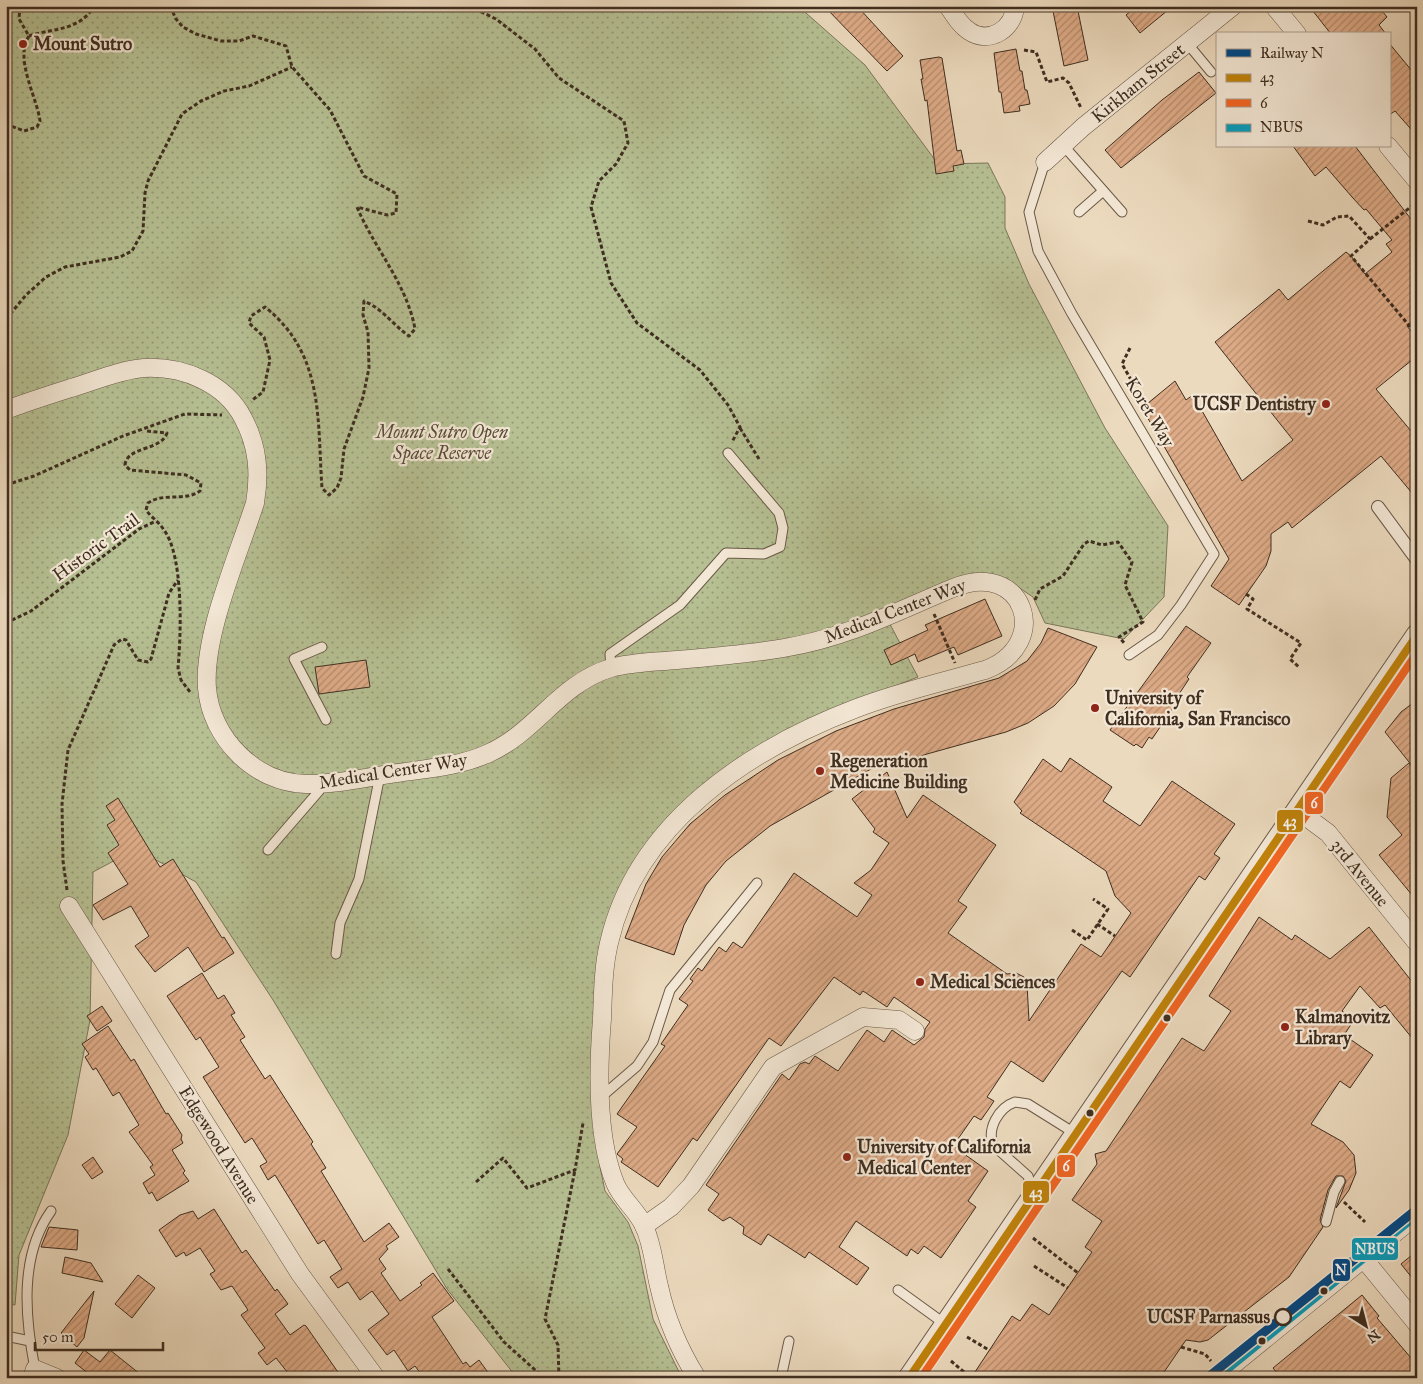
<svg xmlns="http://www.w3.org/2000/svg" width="1423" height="1384" viewBox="0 0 1423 1384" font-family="'IM FELL Great Primer',serif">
<defs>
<pattern id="park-dots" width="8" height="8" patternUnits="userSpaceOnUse" patternTransform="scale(1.25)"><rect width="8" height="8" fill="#b6c093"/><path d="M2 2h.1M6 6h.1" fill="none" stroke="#959c78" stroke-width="1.8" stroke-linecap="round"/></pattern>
<pattern id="building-hatch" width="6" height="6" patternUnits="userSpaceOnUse" patternTransform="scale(1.25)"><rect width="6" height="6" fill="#deab87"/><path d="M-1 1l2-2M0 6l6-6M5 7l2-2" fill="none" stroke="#b58c6e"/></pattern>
</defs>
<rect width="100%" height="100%" fill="#ecdabe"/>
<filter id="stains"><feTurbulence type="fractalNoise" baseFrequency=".004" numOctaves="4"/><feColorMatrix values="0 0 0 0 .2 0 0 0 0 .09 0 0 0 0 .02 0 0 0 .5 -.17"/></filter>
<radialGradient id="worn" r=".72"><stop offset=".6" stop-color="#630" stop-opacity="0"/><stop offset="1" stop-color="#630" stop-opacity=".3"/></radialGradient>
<polygon fill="url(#park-dots)" stroke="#7a775a" points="6,6 798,6 865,65 938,164 988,163 1005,197 1005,228 1029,284 1105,428 1168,526 1164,597 1124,639 1045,623 1033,597 1009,581 986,574 958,580 884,613 918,677 815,717 706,788 611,913 595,1120 600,1167 605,1191 628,1222 638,1246 653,1319 682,1378 517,1378 447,1289 273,1000 196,882 136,849 93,872 90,1020 68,1135 19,1255 15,1305 6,1304"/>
<g fill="url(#building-hatch)" stroke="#3f2e20">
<polygon points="824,6 857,6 903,56 887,71"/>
<polygon points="1052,6 1077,6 1088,60 1064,66"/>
<polygon points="1137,6 1173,6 1140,33 1126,15"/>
<polygon points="1309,6 1378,6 1387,17 1379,25 1386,34 1331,34"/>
<polygon points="1389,43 1417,77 1417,136 1395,111 1389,115"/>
<polygon points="1016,49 1020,71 1022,71 1025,90 1027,90 1030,104 1019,106 1020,111 1004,113 1001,92 999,92 994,53"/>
<polygon points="939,57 942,58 957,151 961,150 964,164 953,166 954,171 936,174 927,100 925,101 921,79 923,79 920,60"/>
<polygon points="1199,72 1216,93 1121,168 1105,150 1162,100"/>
<polygon points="1293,146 1355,146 1417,227 1417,318 1407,326 1417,339 1417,356 1376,389 1411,431 1417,426 1417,499 1381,456 1292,528 1288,522 1271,534 1271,551 1266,566 1239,605 1211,586 1229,559 1142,408 1175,381 1186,400 1193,395 1242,481 1293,440 1215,342 1279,289 1288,300 1346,252 1351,256 1365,274 1392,252 1386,244 1392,240 1366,209 1364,210 1352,197 1326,167 1315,176"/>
<polygon points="985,599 1002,636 958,655 954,647 918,662 915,654 891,665 884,650 928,630 925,625"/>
<polygon points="1186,626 1211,643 1187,677 1189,679 1177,697 1179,699 1152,739 1149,737 1142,748 1136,744 1134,746 1110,730"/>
<polygon points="1048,628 1097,647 1075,684 1054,706 1028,723 1006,732 927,754 881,769 878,765 770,826 726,861 706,885 684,925 674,955 625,938 646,884 662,857 690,824 725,795 778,760 836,731 894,709 999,678 1027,661 1041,643"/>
<polygon points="366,660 370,687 319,694 315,667"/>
<polygon points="1417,700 1417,772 1385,732 1401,712"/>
<polygon points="1070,758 1112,787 1103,801 1140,826 1172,781 1235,824 1214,854 1220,858 1205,880 1199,876 1130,977 1122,971 1043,1082 1011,1061 987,1097 994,1101 988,1110 981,1120 974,1116 953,1146 988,1171 968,1201 976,1207 941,1258 924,1246 918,1254 911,1249 907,1256 856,1221 839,1247 869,1268 857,1285 809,1252 805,1258 768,1234 761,1245 743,1234 744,1227 730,1217 723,1221 708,1210 719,1194 706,1185 782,1074 789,1080 800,1064 805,1062 809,1064 815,1056 838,1071 867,1030 884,1042 892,1030 914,1045 924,1037 925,1029 930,1022 894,997 887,1007 863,991 860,995 834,977 781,1046 769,1038 697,1141 693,1138 658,1187 621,1162 623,1159 617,1154 637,1127 617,1114 665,1046 661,1044 688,1005 679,999 693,981 690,979 698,968 702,971 719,947 726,952 733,942 742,948 794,873 857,917 872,895 854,883 871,870 889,843 873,832 875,829 852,799 887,772 907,818 923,795 996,845 958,901 967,907 948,933 1007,974 1016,973 1024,977 1027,984 1029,1021 1081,944 1101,957 1131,913 1115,896 1106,871 1020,813 1022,811 1014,802 1043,759 1061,772"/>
<polygon points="1409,763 1417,773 1417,901 1379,855 1402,835 1387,817 1391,778"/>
<polygon points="118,798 160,867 173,859 222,938 224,937 234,953 204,972 188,947 155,972 135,946 149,936 131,906 103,920 93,905 128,884 108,853 119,845 107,825 115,820 106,806"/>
<polygon points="1259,917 1292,940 1295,935 1330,959 1369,927 1417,988 1417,1044 1385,1005 1380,1008 1360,986 1342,1011 1354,1020 1344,1035 1373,1055 1350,1088 1340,1081 1311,1124 1343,1142 1354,1155 1356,1173 1349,1190 1336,1208 1346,1181 1343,1176 1336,1176 1328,1190 1320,1220 1323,1227 1289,1277 1208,1340 1200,1342 1186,1340 1160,1378 971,1378 1012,1316 1020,1321 1032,1304 1049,1315 1092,1252 1085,1247 1102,1221 1072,1200 1097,1164 1095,1154 1106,1151 1182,1038 1204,1051 1231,1011 1209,996"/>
<polygon points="202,973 218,999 224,995 235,1013 231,1015 245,1037 240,1040 265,1079 270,1075 313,1142 311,1144 326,1168 321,1171 364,1242 389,1223 399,1237 386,1246 388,1249 379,1259 386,1269 381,1273 400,1301 422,1285 420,1283 433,1273 454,1301 432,1317 463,1364 466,1362 470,1367 479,1360 492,1378 424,1378 415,1366 408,1371 394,1350 387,1355 368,1330 389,1314 372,1291 360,1300 348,1282 338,1288 330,1277 342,1269 324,1240 318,1244 275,1175 268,1180 260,1166 267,1162 252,1138 245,1143 203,1077 219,1067 200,1037 196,1040 167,996"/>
<polygon points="102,1006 112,1021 97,1031 87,1016"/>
<polygon points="108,1026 131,1061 134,1059 166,1114 168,1113 182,1135 181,1139 183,1143 172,1150 185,1171 183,1173 189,1181 157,1201 152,1192 149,1194 143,1183 155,1175 150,1167 153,1165 129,1132 139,1125 119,1092 113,1096 96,1068 93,1070 85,1057 89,1054 82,1044"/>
<polygon points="93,1157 103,1172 92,1179 82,1165"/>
<polygon points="214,1209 242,1253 246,1250 275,1291 277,1289 288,1304 275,1314 290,1335 304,1325 306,1326 342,1378 292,1378 276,1358 267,1365 258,1353 265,1348 241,1315 248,1310 232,1286 221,1290 210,1274 215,1271 200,1248 186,1256 184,1252 176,1257 159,1230 180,1215 193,1211 198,1219"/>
<polygon points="49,1227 78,1230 77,1250 41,1247"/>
<polygon points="1417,1251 1417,1284 1401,1264"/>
<polygon points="65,1257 91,1263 103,1282 62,1273"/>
<polygon points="138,1275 155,1288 132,1318 115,1304"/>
<polygon points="94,1291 84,1338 77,1347 61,1333"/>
<polygon points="1362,1295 1379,1316 1377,1318 1417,1365 1417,1378 1281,1378 1273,1368"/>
<polygon points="84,1350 100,1362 110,1350 145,1378 94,1378 75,1363"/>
</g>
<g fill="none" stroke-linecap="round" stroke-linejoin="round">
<g stroke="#6a5948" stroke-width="11">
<g id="service">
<polyline points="1187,43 1211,72"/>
<polyline points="1063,145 1122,212"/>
<polyline points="1045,162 1029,212 1038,251 1072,314 1214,554 1181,605 1158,635 1129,655"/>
<polyline points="1079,212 1103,191"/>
<polyline points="322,647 294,659 326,720"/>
<polyline points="611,668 610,654 680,605 726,553 764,554 780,547 783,528 779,513 728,453"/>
<polyline points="268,850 319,791 322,783"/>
<polyline points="336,954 340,923 359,879 380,775"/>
<polyline points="601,1097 637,1066 653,1042 670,990 757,883"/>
<path d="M1033 1192 1028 1176 993 1145C987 1129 998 1108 1015 1102L1028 1104 1076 1134"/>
<polyline points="1326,1222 1334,1192 1340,1181"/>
<polyline points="898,1290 945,1324"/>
<polyline points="6,1336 30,1341"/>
<path d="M35 1369C25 1318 19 1256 51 1211"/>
<polyline points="781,1378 789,1341"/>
</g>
</g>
<g stroke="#6a5948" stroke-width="14">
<polyline id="pedestrian" points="1378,507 1417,560"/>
</g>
<g stroke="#6a5948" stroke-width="19">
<g id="minor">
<path d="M948 6C954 15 960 25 969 31 989 45 1014 29 1015 6"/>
<polyline points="1274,6 1297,34"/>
<polyline points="1388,146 1417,181"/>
<polyline points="1045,162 1083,127 1233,6"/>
<path d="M6 410C27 402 49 395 71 388 95 381 119 370 144 368 183 366 225 383 243 418 258 446 260 473 255 503 238 556 203 635 207 688 211 738 255 783 306 784 334 785 363 778 390 774 423 769 459 767 489 753 536 732 560 683 611 668 632 662 655 662 677 660 713 657 749 654 784 648 849 637 895 612 953 588 1025 558 1053 645 985 670 942 682 899 692 857 708 749 749 636 823 609 943 603 968 603 994 602 1019 598 1069 596 1136 615 1183 622 1200 637 1210 644 1226 653 1245 654 1266 659 1286 666 1319 679 1349 697 1378"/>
<polyline points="1297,810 1328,833 1417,943"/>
<polyline points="69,906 300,1274 376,1378"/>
<polyline points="644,1226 671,1207 691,1186 773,1067 863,1017 899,1020 915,1031"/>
<polyline points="1363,1258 1417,1324"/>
<polyline points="32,1378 35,1369 57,1378"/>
<polyline points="1217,1378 1417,1215"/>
</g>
</g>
<g stroke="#6a5948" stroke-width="23">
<polyline id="tertiary" points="909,1378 1417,635"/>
</g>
<g stroke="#3f2e20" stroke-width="3" stroke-dasharray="4 2.5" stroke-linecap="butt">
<path d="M170 6 176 19 183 27 196 34 221 41H239L253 36 286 46 292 67 330 110 364 176 397 194 396 213 387 215 357 207C374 248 407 284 415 329L409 336C393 325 383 309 364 301L363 315 368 332 369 368 363 397 344 449 341 478 337 488 329 495 322 488C317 420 325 355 265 307L251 316 249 323 264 337 270 360 263 392 251 401"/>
<polyline points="469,6 496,19 535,49 559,78 624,121 628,143 616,164 599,181 591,207 611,283 637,323 700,370 728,405 740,427 732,442"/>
<path d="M29 36C53 28 80 31 94 6"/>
<polyline points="1024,50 1036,52 1047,82 1063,78 1069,83 1081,108"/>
<path d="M6 124 24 131 37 127 40 121C37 97 14 59 29 36L19 19 20 6"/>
<polyline points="1308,221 1323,225 1337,217 1349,216 1370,239 1351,256 1417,335"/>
<polyline points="1370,239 1417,202"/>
<polyline points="6,319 26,295 46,277 65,267 120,257 132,251 143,231 145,193 148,181 182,114 201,101 224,91 249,86 292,67"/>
<polyline points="1130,348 1122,364 1134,385"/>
<polyline points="1137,390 1142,399"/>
<polyline points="740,428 759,459"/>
<path d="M147 431 167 433C161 451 127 446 125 465L130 470 186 475 201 483 200 491C184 502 164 492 148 503L146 510C151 517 159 522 164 530 184 557 181 635 178 668L181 680 190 692"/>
<polyline points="6,485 34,476 123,436 185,414 222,415"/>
<polyline points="1246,594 1253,599 1247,609 1301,643 1290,659 1300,668"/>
<polyline points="1035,600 1040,589 1063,576 1084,544 1089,541 1102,545 1118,542 1132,562 1125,585 1143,622 1119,637 1125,644"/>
<polyline points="934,614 955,663"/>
<polyline points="6,623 31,611 139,529 156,521"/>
<polyline points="67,890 63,861 62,804 68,750 114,645 122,639 126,640 138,660 148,662 151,659 169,593 178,580"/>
<polyline points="1097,924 1115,936"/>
<polyline points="1072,930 1087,940 1108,909 1093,899"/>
<polyline points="476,1182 503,1158 527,1188 575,1170 583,1123"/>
<polyline points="1344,1202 1365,1222"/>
<polyline points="1033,1238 1078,1273"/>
<polyline points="1034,1266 1068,1288"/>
<polyline points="448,1269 504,1342 544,1378"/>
<polyline points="967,1337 989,1350"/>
<polyline points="1181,1347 1205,1354 1211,1361"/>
<polyline points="951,1361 971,1378"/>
<polyline points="559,1378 558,1345 545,1319 575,1170"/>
</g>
<use href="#service" stroke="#f3e7d5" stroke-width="9"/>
<use href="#pedestrian" stroke="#f3e7d5" stroke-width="12"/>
<use href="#minor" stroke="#f3e7d5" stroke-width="18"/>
<use href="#tertiary" stroke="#f3e7d5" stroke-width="21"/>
<g stroke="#f3e7d5" stroke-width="11">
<polyline id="bus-1" points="909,1378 1417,635"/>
</g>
<g stroke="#f3e7d5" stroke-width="11">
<polyline id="bus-2" points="921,1378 1417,653"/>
</g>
<g stroke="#f3e7d5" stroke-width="11">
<polyline id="bus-3" points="1217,1378 1417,1215"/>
</g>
<use href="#bus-1" stroke="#c0820a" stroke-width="8"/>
<use href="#bus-2" stroke="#f26522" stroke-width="8"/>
<use href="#bus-3" stroke="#069dbd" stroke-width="8"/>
<g stroke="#f3e7d5" stroke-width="12">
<polyline id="rail-1" points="1207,1378 1417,1209"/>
</g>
<use href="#rail-1" stroke="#004988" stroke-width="9"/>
</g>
<g fill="#8f2418" stroke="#f3e7d5" stroke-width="2">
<circle cx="23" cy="44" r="5"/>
<circle cx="1326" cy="404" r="5"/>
<circle cx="1095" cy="708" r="5"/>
<circle cx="820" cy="771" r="5"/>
<circle cx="920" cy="982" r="5"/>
<circle cx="1285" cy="1027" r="5"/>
<circle cx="847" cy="1157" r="5"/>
</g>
<g fill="#3f2e20" stroke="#f3e7d5" stroke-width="2">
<circle cx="1167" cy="1018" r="4.5"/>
<circle cx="1090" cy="1113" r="4.5"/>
<circle cx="1324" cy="1291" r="4.5"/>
<circle cx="1262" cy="1341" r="4.5"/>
</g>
<circle fill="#f3e7d5" stroke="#3f2e20" stroke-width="2.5" cx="1283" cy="1317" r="8"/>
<g text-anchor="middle" stroke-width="4.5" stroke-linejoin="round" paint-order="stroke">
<g font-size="18" font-weight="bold" fill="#3f2e20" stroke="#f3e7d5" text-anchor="start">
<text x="33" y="50">Mount Sutro</text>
<text x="1316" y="410" text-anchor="end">UCSF Dentistry</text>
<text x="1105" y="704">University of<tspan x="1105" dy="21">California, San Francisco</tspan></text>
<text x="830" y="767">Regeneration<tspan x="830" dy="21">Medicine Building</tspan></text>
<text x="930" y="988">Medical Sciences</text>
<text x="1295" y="1023">Kalmanovitz<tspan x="1295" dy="21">Library</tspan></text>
<text x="857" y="1153">University of California<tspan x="857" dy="21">Medical Center</tspan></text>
</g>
<g font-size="18" fill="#3f2e20" stroke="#f3e7d5">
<text transform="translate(1138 83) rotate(-39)" y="6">Kirkham Street</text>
<text transform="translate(1150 412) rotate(59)" y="6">Koret Way</text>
<text transform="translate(96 547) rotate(-36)" y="6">Historic Trail</text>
<text transform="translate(895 611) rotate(-21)" y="6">Medical Center Way</text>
<text transform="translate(393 771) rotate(-9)" y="6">Medical Center Way</text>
<text transform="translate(1360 873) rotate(51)" y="6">3rd Avenue</text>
<text transform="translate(219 1145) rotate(58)" y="6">Edgewood Avenue</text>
</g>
<g font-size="18" font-style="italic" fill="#574b37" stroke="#f3e7d5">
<text x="442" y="438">Mount Sutro Open<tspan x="442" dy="21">Space Reserve</tspan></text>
</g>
<g font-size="18" font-weight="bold" fill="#3f2e20" stroke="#f3e7d5" text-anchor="end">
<text x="1270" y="1323">UCSF Parnassus</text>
</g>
</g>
<g stroke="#f3e7d5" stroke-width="2">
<rect x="1304" y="791" width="20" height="24" rx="5" fill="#f26522"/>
<rect x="1276" y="809" width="28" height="24" rx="5" fill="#c0820a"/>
<rect x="1056" y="1154" width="20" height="24" rx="5" fill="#f26522"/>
<rect x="1022" y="1180" width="28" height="24" rx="5" fill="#c0820a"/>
<rect x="1351" y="1237" width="48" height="24" rx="5" fill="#069dbd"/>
<rect x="1332" y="1258" width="19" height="24" rx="5" fill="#004988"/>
</g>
<g font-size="14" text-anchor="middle" font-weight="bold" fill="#fff">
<text x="1314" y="808">6</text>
<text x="1290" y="826">43</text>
<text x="1066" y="1171">6</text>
<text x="1036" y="1197">43</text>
<text x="1375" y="1254">NBUS</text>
<text x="1341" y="1275">N</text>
</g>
<rect width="1423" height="1384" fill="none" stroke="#ecdabe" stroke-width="25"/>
<rect x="8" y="8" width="1408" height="1369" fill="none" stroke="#3f2e20" stroke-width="2.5"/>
<rect x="12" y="12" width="1398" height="1359" fill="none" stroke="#3f2e20"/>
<rect x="1216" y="32" width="175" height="115" fill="#f3e7d5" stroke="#ab9d8d"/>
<rect x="1226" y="49" width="25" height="8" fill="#004988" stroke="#ab9d8d"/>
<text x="1260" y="58" font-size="15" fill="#3f2e20">Railway N</text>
<rect x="1226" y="74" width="25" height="8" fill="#c0820a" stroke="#ab9d8d"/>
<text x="1260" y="82" font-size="15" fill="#3f2e20">43</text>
<rect x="1226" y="99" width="25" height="8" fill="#f26522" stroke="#ab9d8d"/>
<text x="1260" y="108" font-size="15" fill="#3f2e20">6</text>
<rect x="1226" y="124" width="25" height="8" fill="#069dbd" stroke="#ab9d8d"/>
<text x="1260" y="132" font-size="15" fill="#3f2e20">NBUS</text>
<g transform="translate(1366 1326) rotate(144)" stroke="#f3e7d5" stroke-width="4" paint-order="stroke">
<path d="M0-4L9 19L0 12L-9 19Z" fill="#3f2e20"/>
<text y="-8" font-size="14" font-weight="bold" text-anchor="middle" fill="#3f2e20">N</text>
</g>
<path d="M35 1342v8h128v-8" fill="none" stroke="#3f2e20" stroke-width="2.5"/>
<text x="42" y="1342" font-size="15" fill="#3f2e20" stroke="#f3e7d5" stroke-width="4" paint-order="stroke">50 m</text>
<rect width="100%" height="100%" filter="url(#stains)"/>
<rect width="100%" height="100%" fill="url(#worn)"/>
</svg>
